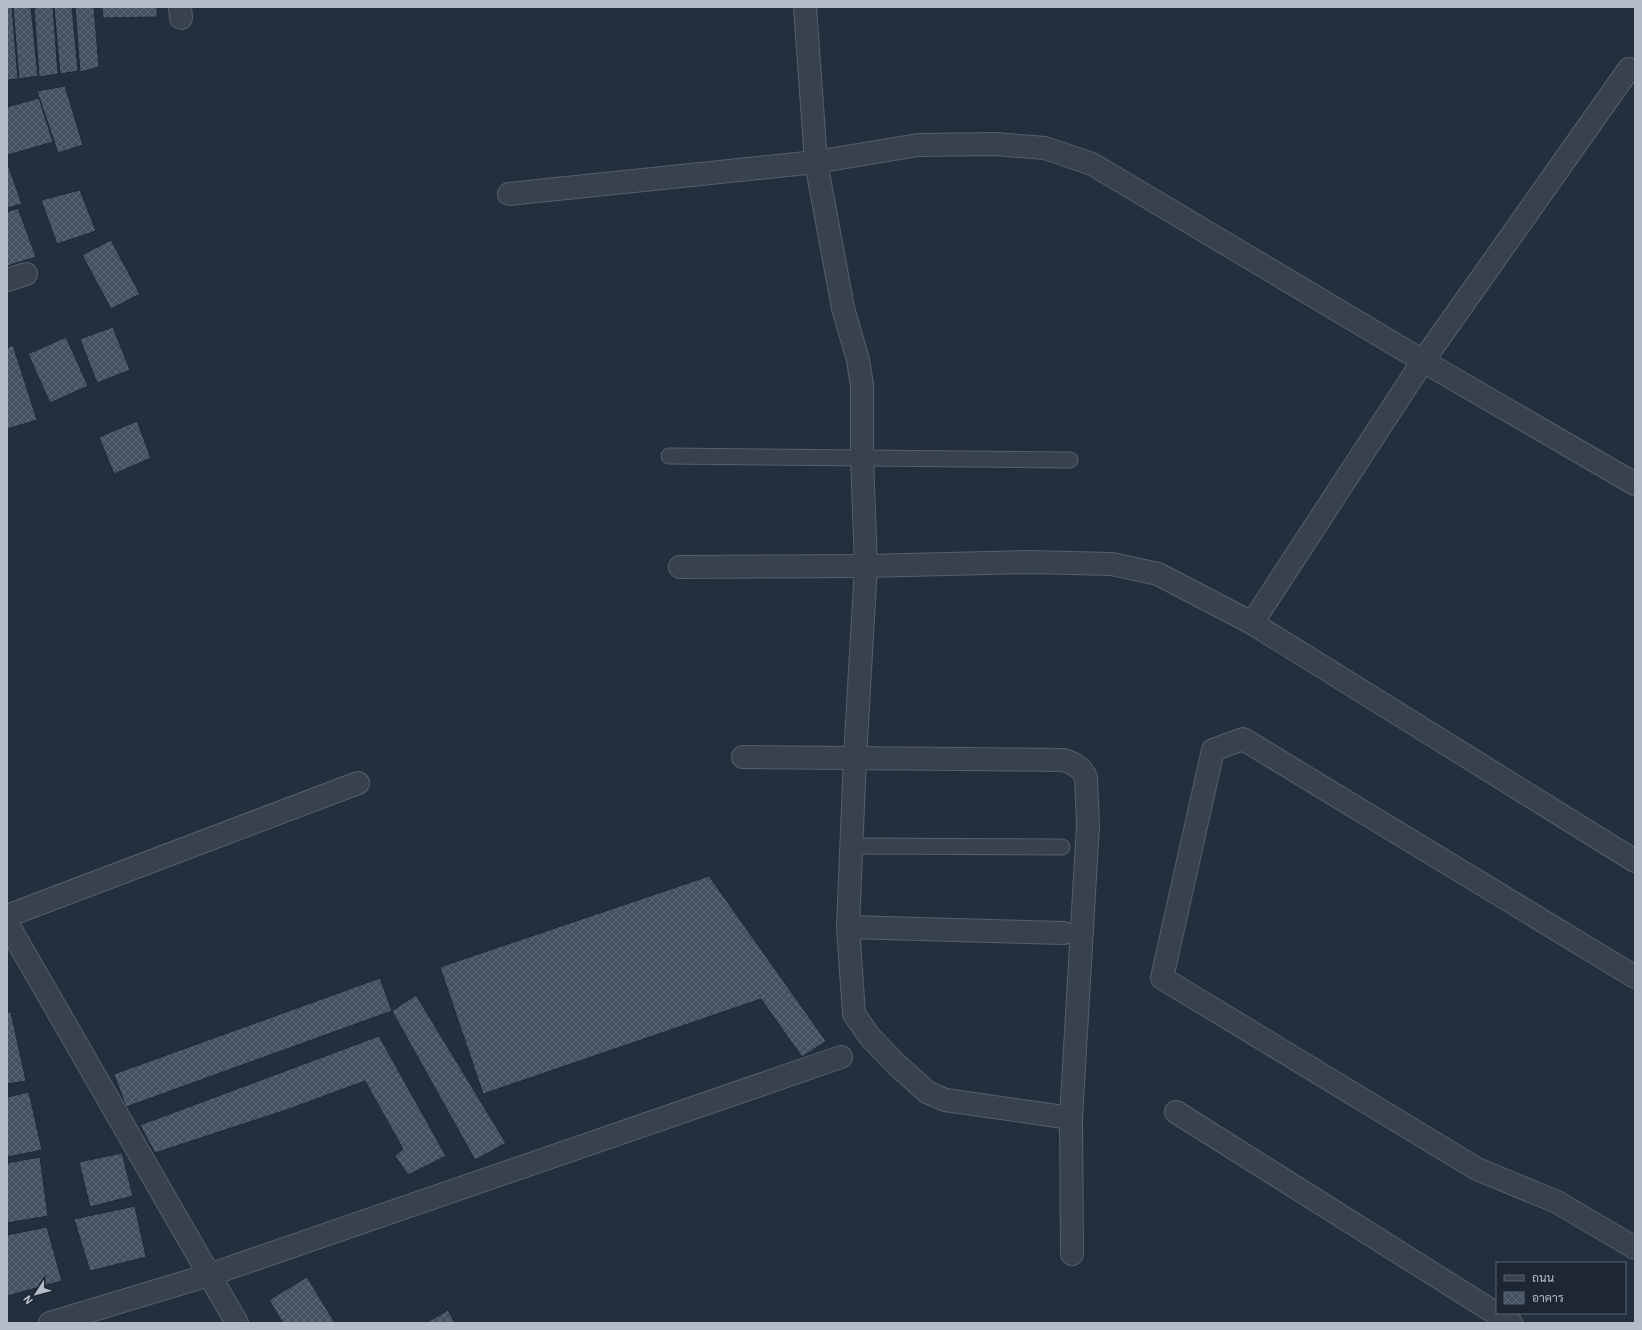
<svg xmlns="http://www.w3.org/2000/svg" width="1642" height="1330" viewBox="0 0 1642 1330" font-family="'IBM Plex Sans',Sarabun,sans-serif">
<defs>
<pattern id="building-cross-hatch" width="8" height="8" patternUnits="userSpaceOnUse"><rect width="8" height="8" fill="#455162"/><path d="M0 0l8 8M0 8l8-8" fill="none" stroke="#5d6877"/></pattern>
</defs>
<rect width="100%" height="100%" fill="#242f3e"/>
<g fill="url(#building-cross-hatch)" stroke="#1f2835">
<polygon points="7,7 12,7 18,79 7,80"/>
<polygon points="13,7 31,7 38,76 19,79"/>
<polygon points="34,7 53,7 58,74 39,77"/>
<polygon points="54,7 72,7 78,71 60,74"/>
<polygon points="75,7 94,7 99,67 80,72"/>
<polygon points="102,7 157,7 157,17 103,18"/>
<polygon points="65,86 83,145 58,153 37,91"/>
<polygon points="39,98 53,142 8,155 7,150 7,107"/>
<polygon points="7,162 22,204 7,208"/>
<polygon points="80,190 96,231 57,244 41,200"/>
<polygon points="18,208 36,257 7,266 7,212"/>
<polygon points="111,240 140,294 111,309 82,255"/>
<polygon points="113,327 130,370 97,383 80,339"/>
<polygon points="66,337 88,386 50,403 28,354"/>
<polygon points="13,345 37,420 7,429 7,348"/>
<polygon points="137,421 151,458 114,474 99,437"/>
<polygon points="709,876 826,1041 802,1057 761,999 483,1094 440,967"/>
<polygon points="380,978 392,1011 126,1107 114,1074"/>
<polygon points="416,995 506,1143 475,1160 392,1011"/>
<polygon points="7,1012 11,1012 26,1081 7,1084"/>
<polygon points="379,1036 446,1156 408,1175 395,1156 403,1149 365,1081 289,1109 155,1153 140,1125"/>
<polygon points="29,1092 42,1150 7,1157 7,1097"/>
<polygon points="122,1153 133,1196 90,1207 79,1162"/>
<polygon points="40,1157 48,1216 7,1223 7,1163"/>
<polygon points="135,1206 146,1257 90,1271 74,1219"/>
<polygon points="47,1227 62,1281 7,1296 7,1235"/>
<polygon points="307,1277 335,1323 283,1323 269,1300"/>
<polygon points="448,1310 455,1323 426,1323"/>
</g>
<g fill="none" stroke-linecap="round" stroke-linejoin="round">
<g stroke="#565f6c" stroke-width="17">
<g id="lane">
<polyline points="669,456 1070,460"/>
<polyline points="851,846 1062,847"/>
</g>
</g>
<g stroke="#565f6c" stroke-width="24">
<g id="street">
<polyline points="180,7 181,18"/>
<polyline points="805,7 816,162 843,308 858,360 862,385 862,457 866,566 855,758 848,927 854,1014 870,1037 897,1065 927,1092 945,1100 1071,1118"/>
<polyline points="509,194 816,162 918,145 995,144 1045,148 1092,164 1423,361 1635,484"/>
<polyline points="7,280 26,274"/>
<polyline points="680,567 866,566 1030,562 1112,564 1158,574 1252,623 1635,861"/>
<polyline points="1252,623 1423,361 1629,69"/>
<path d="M743 757 1064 760C1073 763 1083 768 1086 778L1088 825 1071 1118 1072 1254"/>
<polyline points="7,916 358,783"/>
<polyline points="7,923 237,1323"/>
<polyline points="848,927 1064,933"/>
<polyline points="1635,977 1243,739 1213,750 1162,978 1477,1169 1557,1202 1635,1248"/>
<polyline points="1176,1112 1511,1323"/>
<polyline points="50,1323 209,1275 841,1057"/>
</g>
</g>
<use href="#lane" stroke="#38414e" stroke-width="15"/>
<use href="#street" stroke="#38414e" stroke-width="22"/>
</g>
<rect width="1642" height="1330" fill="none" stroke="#b4bcc9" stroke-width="16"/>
<rect x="1496" y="1262" width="130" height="52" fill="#1d2633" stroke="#59626f"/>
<rect x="1504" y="1275" width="20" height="6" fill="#38414e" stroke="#59626f"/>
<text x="1532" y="1282" font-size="12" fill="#b4bcc9">ถนน</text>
<rect x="1504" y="1292" width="20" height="12" fill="url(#building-cross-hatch)" stroke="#59626f"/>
<text x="1532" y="1302" font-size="12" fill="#b4bcc9">อาคาร</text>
<g transform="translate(36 1294) rotate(234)" stroke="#1d2633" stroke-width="3" paint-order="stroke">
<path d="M0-3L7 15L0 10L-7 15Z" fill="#b4bcc9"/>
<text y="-6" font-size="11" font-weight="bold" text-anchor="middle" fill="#b4bcc9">N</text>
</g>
</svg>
